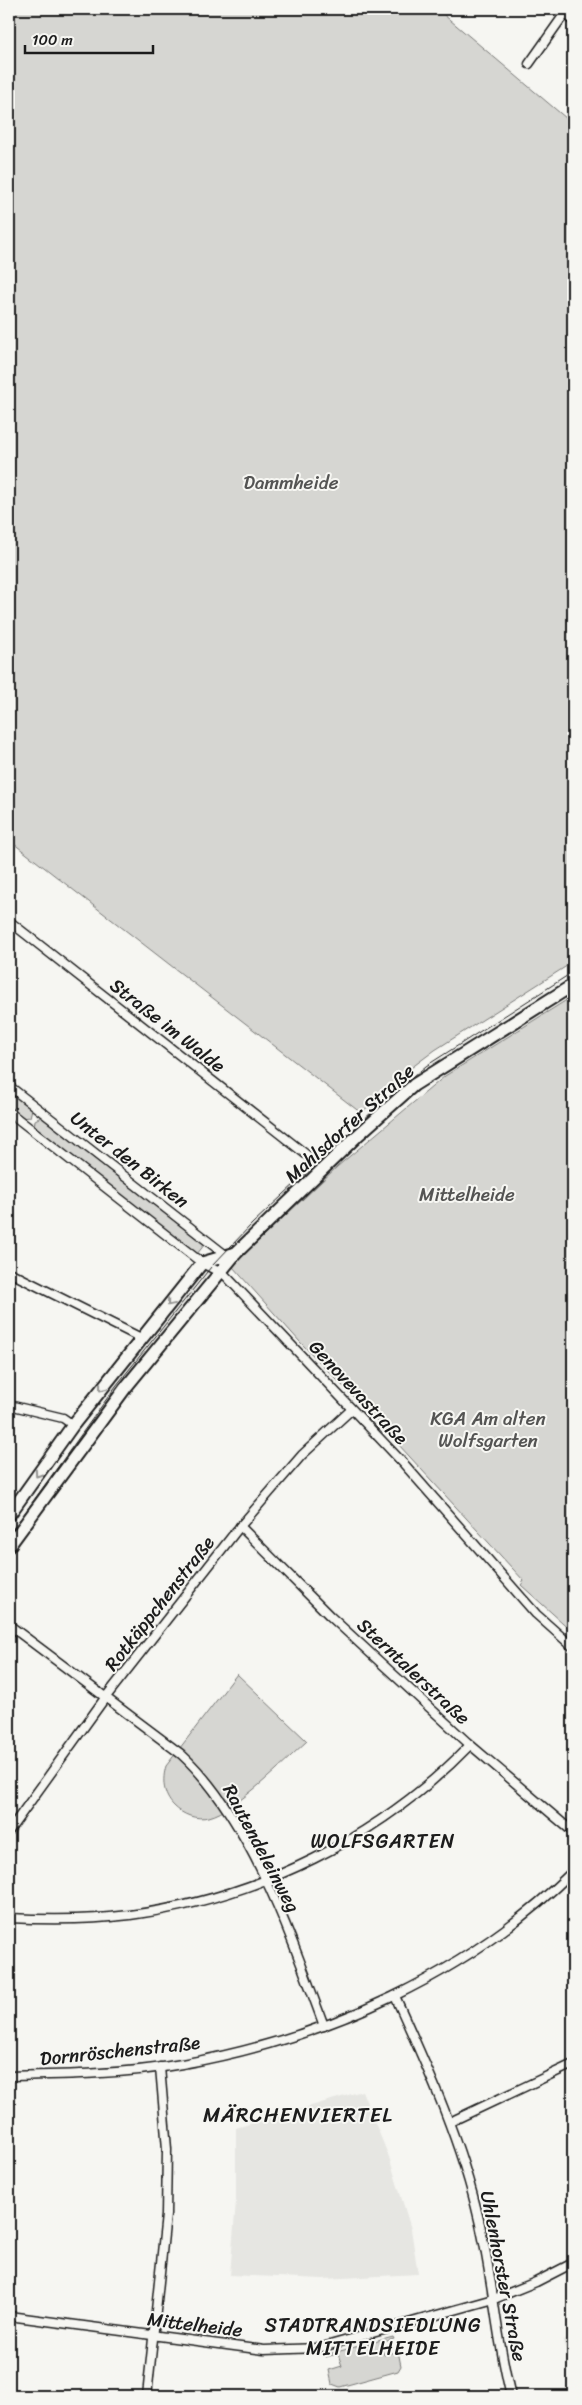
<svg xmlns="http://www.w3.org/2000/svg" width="582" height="2405" viewBox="0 0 582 2405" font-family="Sriracha,sans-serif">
<rect width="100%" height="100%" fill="#f6f6f2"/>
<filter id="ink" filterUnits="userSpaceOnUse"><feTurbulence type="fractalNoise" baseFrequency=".02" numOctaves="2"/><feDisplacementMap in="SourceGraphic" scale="10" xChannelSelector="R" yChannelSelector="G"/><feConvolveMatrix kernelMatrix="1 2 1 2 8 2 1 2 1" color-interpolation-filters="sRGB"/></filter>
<g filter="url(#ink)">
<g fill="#e6e6e2">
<polygon points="362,2091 389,2157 411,2229 418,2274 323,2279 230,2275 236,2201 236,2128"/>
<polygon points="573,2336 573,2379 563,2341"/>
</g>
<g fill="#d6d6d2" stroke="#797977">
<polygon points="9,9 437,9 573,124 573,962 435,1050 411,1068 361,1113 9,840"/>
<polygon points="573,996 573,1632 521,1585 524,1581 375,1419 300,1342 232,1266 338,1166 445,1076"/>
<polygon points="9,1092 32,1109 30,1117 23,1118 9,1107"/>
<polygon points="41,1117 195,1237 205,1244 197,1254 34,1127 35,1120"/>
<path d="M237 1674 307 1741C284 1762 237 1810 209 1817 196 1820 183 1815 174 1806 163 1795 162 1780 166 1766Z"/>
<polygon points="393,2337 394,2339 380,2343 384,2355 398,2351 401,2366 398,2371 340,2387 332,2384 329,2370 342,2366 338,2354 325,2357 325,2355"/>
</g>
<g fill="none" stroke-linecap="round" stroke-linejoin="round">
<g stroke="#1c1c1c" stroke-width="11">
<g id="minor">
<polyline points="529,64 568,9"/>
<polyline points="9,921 308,1156"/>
<polyline points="9,1086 228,1257"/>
<polyline points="9,1112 202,1263 225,1275 404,1464 536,1614 573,1647"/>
<polyline points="9,1272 141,1338"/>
<polyline points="9,1405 63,1418 73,1425"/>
<polyline points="240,1526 330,1616 467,1742 573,1832"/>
<path d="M9 1625 181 1754C250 1817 292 1939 324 2026"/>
<polyline points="9,1831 105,1698 237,1530 302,1455 351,1410"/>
<path d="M9 1918C49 1920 90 1920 130 1915 258 1898 380 1838 470 1745"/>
<path d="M395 1996C428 2069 461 2141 479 2220 493 2278 496 2338 511 2396"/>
<path d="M9 2076C66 2075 126 2074 182 2064 327 2038 468 1975 573 1871"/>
<polyline points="450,2122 573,2064"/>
<polyline points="9,2316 264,2350 319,2348 494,2299 536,2282 573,2263"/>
<polyline points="147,2396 166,2215 167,2149 160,2067"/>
</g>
</g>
<g stroke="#1c1c1c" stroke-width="14">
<polyline id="tertiary" points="561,9 573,19"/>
</g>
<g stroke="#1c1c1c" stroke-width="15">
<g id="secondary">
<polyline points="9,1515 73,1425 202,1263 236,1253"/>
<polyline points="9,1546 126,1387 236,1253 357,1136 414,1085 573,985"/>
</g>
</g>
<use href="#minor" stroke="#f6f6f2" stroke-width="8"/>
<use href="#tertiary" stroke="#f6f6f2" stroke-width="10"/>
<use href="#secondary" stroke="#f6f6f2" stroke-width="11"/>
<polyline stroke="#1c1c1c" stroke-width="1" points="9,1535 116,1386 211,1267 252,1224 374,1110 426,1066 573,972"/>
</g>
<defs><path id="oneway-chevron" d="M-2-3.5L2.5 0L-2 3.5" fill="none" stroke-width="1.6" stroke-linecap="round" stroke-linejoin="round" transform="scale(1.25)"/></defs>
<g stroke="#949492">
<use href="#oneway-chevron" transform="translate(170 1303) rotate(130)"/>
<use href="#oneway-chevron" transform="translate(102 1388) rotate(128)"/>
<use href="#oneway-chevron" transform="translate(38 1474) rotate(125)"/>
</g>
</g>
<g text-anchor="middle" stroke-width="4" stroke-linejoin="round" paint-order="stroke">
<g font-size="19" fill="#545453" stroke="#f6f6f2">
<text x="291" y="489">Dammheide</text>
<text x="467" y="1201">Mittelheide</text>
<text x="488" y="1425">KGA Am alten<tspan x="488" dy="22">Wolfsgarten</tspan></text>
</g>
<g font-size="19" fill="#1c1c1c" stroke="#f6f6f2">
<text transform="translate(168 1025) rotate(38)" y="7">Straße im Walde</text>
<text transform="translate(349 1123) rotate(-42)" y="7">Mahlsdorfer Straße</text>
<text transform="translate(130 1159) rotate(38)" y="7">Unter den Birken</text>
<text transform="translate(359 1392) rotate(47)" y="7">Genovevastraße</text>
<text transform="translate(159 1603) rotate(-52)" y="7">Rotkäppchenstraße</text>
<text transform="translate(414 1671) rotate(43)" y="7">Sterntalerstraße</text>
<text transform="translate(262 1848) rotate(62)" y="7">Rautendeleinweg</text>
<text transform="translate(120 2050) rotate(-6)" y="7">Dornröschenstraße</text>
<text transform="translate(504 2276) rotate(79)" y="7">Uhlenhorster Straße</text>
<text transform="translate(195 2324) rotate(7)" y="7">Mittelheide</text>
</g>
<g font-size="20" letter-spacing="1" fill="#1c1c1c" stroke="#f6f6f2">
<text x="383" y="1848">WOLFSGARTEN</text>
<text x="373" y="2332">STADTRANDSIEDLUNG<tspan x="373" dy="23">MITTELHEIDE</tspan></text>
</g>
<g font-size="21" letter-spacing="1" fill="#1c1c1c" stroke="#f6f6f2">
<text x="298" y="2122">MÄRCHENVIERTEL</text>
</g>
</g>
<rect width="582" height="2405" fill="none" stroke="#f6f6f2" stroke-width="30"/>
<rect x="15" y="15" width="552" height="2375" fill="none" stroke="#1c1c1c" stroke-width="2" filter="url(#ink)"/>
<path d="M25 45v8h128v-8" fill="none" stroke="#1c1c1c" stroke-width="2.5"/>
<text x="32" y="45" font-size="15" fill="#1c1c1c" stroke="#f6f6f2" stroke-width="4" paint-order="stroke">100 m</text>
</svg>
